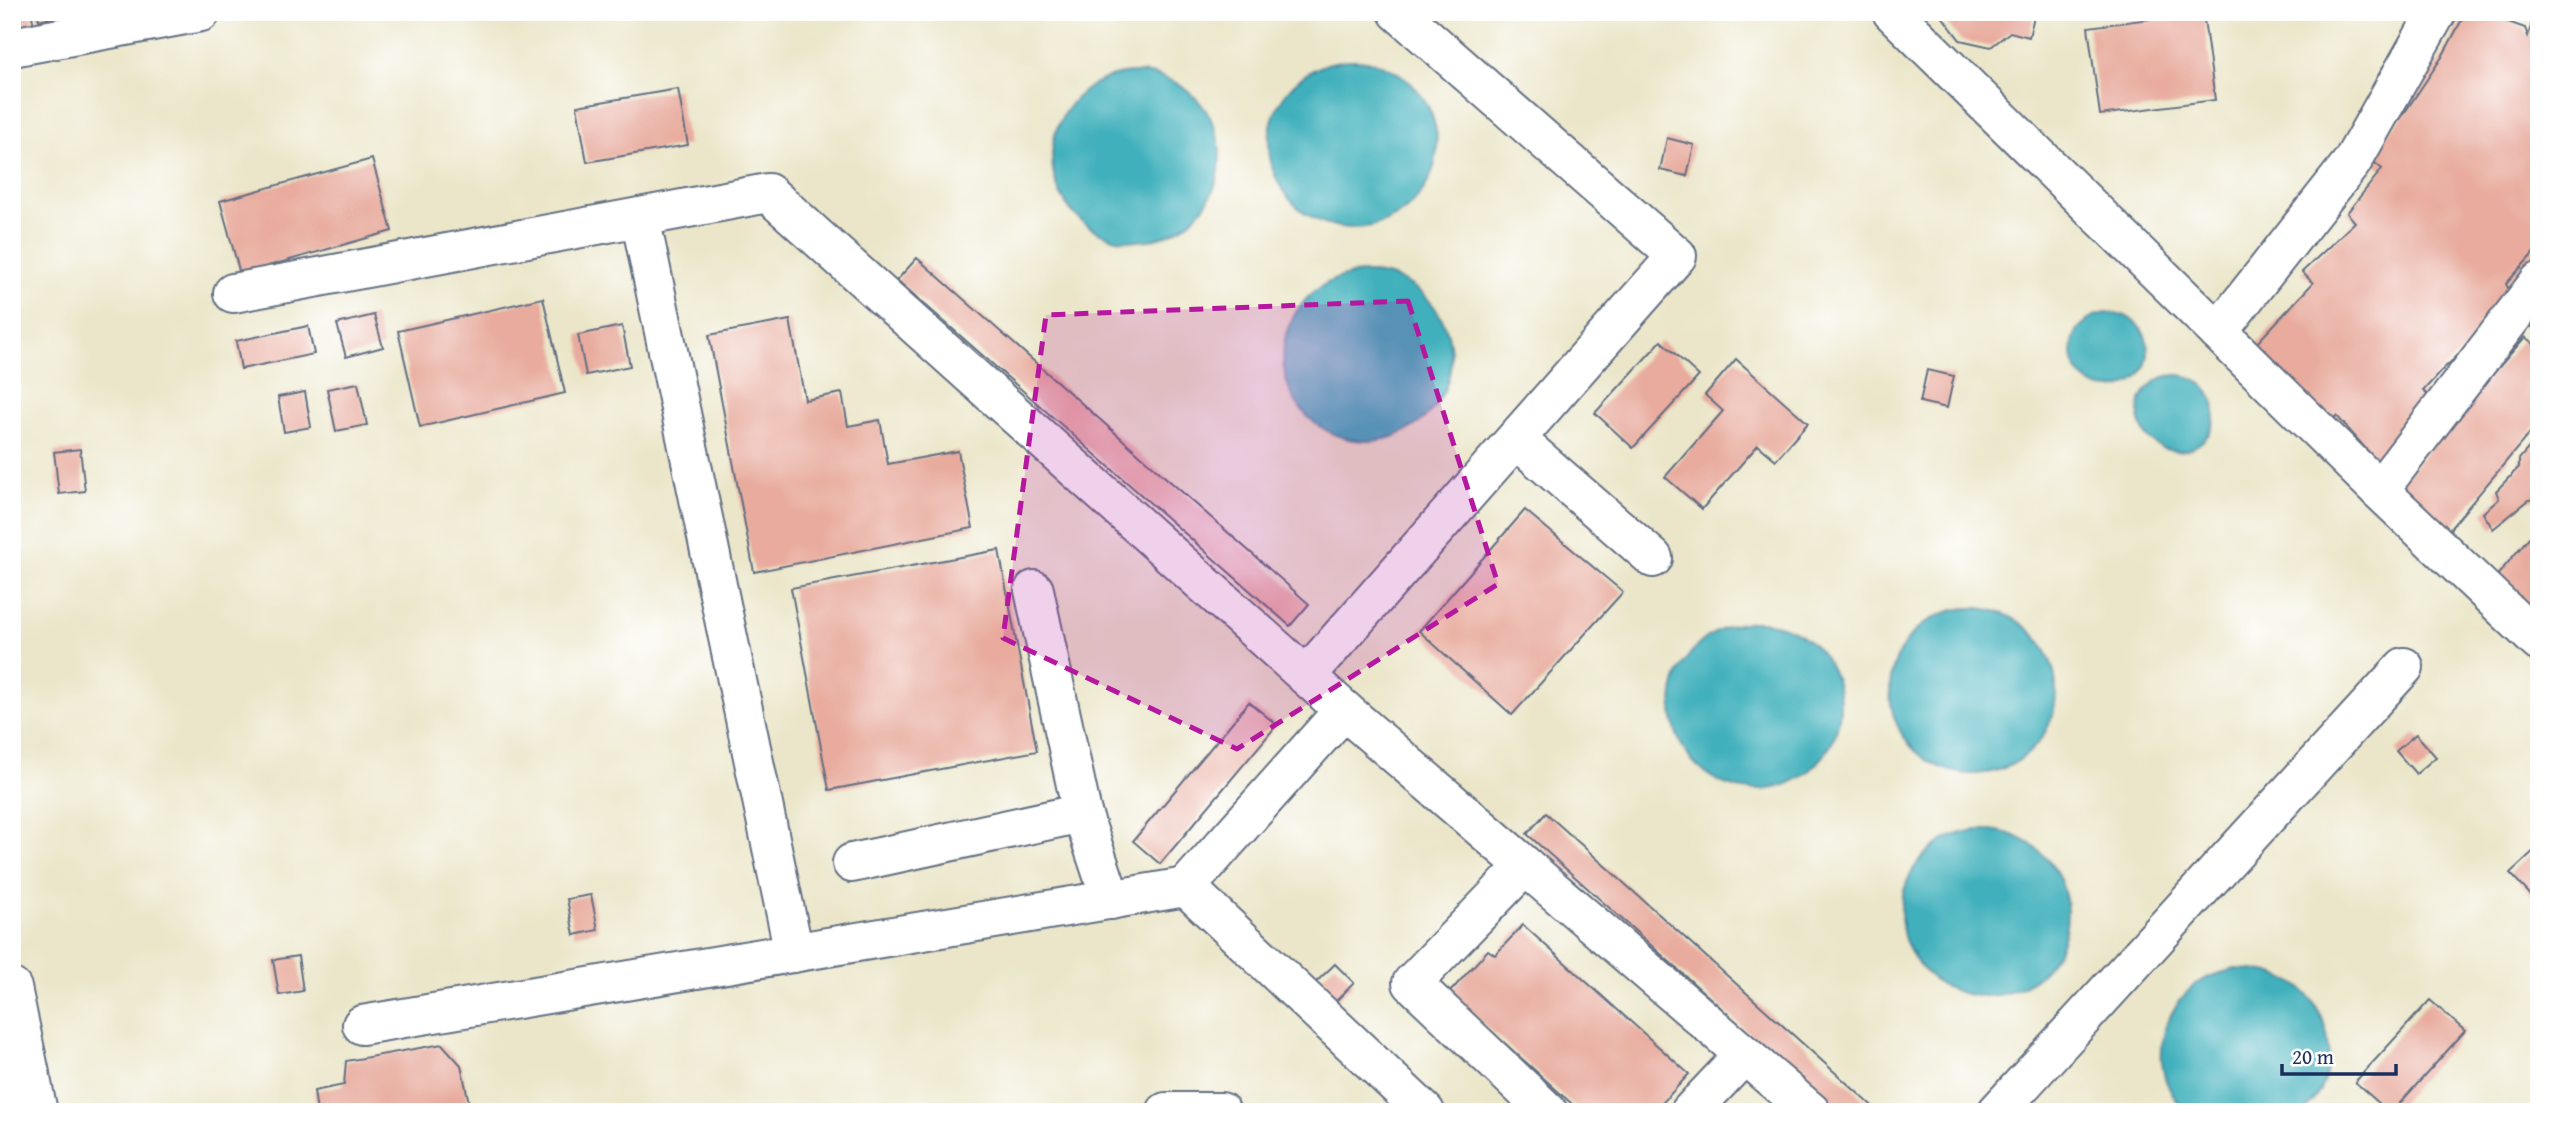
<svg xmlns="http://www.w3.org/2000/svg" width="2551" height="1124" viewBox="0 0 2551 1124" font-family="'Gentium Book Plus',serif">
<rect width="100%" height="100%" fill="#fff"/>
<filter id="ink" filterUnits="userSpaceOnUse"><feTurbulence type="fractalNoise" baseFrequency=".0143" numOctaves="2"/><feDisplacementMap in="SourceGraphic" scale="14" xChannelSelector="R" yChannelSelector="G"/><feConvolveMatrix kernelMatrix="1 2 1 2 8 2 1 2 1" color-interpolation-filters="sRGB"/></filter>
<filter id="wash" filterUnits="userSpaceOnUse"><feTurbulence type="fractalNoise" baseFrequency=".00686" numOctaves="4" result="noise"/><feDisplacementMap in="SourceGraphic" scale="28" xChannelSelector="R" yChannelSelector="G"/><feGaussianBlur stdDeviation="1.57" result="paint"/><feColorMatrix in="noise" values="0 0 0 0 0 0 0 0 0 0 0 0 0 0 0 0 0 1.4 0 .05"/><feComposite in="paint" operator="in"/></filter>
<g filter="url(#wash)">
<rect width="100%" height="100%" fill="#ebe6c9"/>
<g fill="#40b0bc" stroke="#2e708d" stroke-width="2">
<circle cx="1353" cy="144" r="84"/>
<circle cx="1136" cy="157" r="84"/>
<circle cx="1367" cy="357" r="84"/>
<circle cx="2110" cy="351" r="38"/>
<circle cx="2177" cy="413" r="38"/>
<circle cx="1973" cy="691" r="83"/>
<circle cx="1756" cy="706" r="84"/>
<circle cx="1984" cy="913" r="83"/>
<path d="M2235 969C2258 970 2279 972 2298 986 2336 1015 2340 1080 2303 1112H2187C2182 1106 2176 1101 2173 1095 2149 1057 2165 1001 2204 979 2213 974 2225 972 2235 969Z"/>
</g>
<g id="blocks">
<g fill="#e8ab9d">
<polygon points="12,12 31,12 34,25 12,29"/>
<polygon points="37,12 71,12 71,13 39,20"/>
<polygon points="1939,12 2035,12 2029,37 2010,32 1991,47 1960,40"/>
<polygon points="2203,12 2215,100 2100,115 2088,27"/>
<polygon points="2466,12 2480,12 2525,28 2528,36 2533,20 2539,22 2539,247 2506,284 2516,303 2443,369 2423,391 2434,400 2380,465 2337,416 2325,424 2256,344 2313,283 2302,272 2355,222 2347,213 2382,169 2368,157 2401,118 2442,57"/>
<polygon points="678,89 688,145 587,162 577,106"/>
<polygon points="1667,138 1694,145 1687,176 1660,170"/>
<polygon points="372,159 392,231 240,274 220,201"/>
<polygon points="917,258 1309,604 1290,626 897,280"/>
<polygon points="543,298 565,393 420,427 398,331"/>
<polygon points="374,315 383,347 346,357 337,324"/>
<polygon points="2539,315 2539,333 2529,325"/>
<polygon points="790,320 805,400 842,393 848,426 880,420 888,464 958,451 973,528 754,572 709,335"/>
<polygon points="308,326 314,354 241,369 236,341"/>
<polygon points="622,326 630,366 586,375 578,335"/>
<polygon points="2525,337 2539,348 2539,422 2449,530 2398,484"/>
<polygon points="1661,341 1699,376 1633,448 1595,413"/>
<polygon points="1736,359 1808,423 1776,460 1758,445 1702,509 1665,477 1723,411 1705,395"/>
<polygon points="1927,370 1954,376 1947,408 1920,402"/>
<polygon points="358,383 367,425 336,431 327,389"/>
<polygon points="305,392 311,427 284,432 278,397"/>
<polygon points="2539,436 2539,499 2529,500 2493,529 2483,513 2499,499 2496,491 2519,467 2519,459"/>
<polygon points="80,449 85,491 59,494 54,452"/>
<polygon points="1525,510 1623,592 1512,715 1419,631"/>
<polygon points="2531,535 2539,542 2539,617 2490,584"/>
<polygon points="999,550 1037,751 829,790 791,588"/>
<polygon points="1249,702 1277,725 1160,864 1133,841"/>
<polygon points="2416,734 2436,757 2416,774 2396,751"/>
<polygon points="1546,813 1879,1112 1837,1112 1527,834"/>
<polygon points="2539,846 2539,904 2510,873"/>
<polygon points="591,895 598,930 574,935 567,899"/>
<polygon points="1523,925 1689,1074 1654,1112 1581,1112 1449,993 1488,950 1495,955"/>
<polygon points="298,956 303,991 279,995 273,960"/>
<polygon points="1335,964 1354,983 1331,1006 1312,986"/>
<polygon points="2430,1000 2465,1031 2392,1112 2389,1112 2355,1082"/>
<polygon points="442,1044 461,1065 471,1112 317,1112 314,1091 344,1085 346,1061"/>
<polygon points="12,1094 23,1104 15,1112 12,1112"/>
</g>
</g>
</g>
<g filter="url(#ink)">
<use href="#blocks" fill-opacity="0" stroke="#646f83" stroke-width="2"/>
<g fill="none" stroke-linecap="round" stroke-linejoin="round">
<g stroke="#646f83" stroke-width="42">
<g id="minor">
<polyline points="1892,12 2379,490 2539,642"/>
<polyline points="12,47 201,12"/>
<polyline points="640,217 794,953"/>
<polyline points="233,293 768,193 1344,710 1186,887 362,1025"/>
<polyline points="2218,332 2352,162 2437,12"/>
<polyline points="1516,439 1653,558"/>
<polyline points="2379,490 2539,282"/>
<polyline points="1034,590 1082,813"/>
<polyline points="1306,676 1677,256 1398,12"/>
<polyline points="1344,710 1811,1112"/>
<polyline points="852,863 1082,813 1111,900"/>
<polyline points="1525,866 1412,983 1548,1112"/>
<polyline points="1186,887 1425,1112"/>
<polyline points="1690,1112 1744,1055"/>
<polyline points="1997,1112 2404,667"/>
</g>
</g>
<g stroke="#646f83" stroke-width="42">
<g id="major">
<polyline points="12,988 38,1112"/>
<polyline points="1166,1112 1221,1112"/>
</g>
</g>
<use href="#minor" stroke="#fff" stroke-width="38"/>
<use href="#major" stroke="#fff" stroke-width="38"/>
</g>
</g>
<path fill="#b5179e" fill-opacity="0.2" stroke="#b5179e" stroke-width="5" stroke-dasharray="14 9" stroke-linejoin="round" d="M1408 301 1498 584 1237 749 1003 638 1046 315Z"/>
<rect width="2551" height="1124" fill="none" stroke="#fff" stroke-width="42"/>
<path d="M2282 1064v10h114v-10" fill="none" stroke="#1b2f5e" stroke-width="3.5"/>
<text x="2292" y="1064" font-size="21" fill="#1b2f5e" stroke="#ffffff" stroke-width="5" paint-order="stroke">20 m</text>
</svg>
